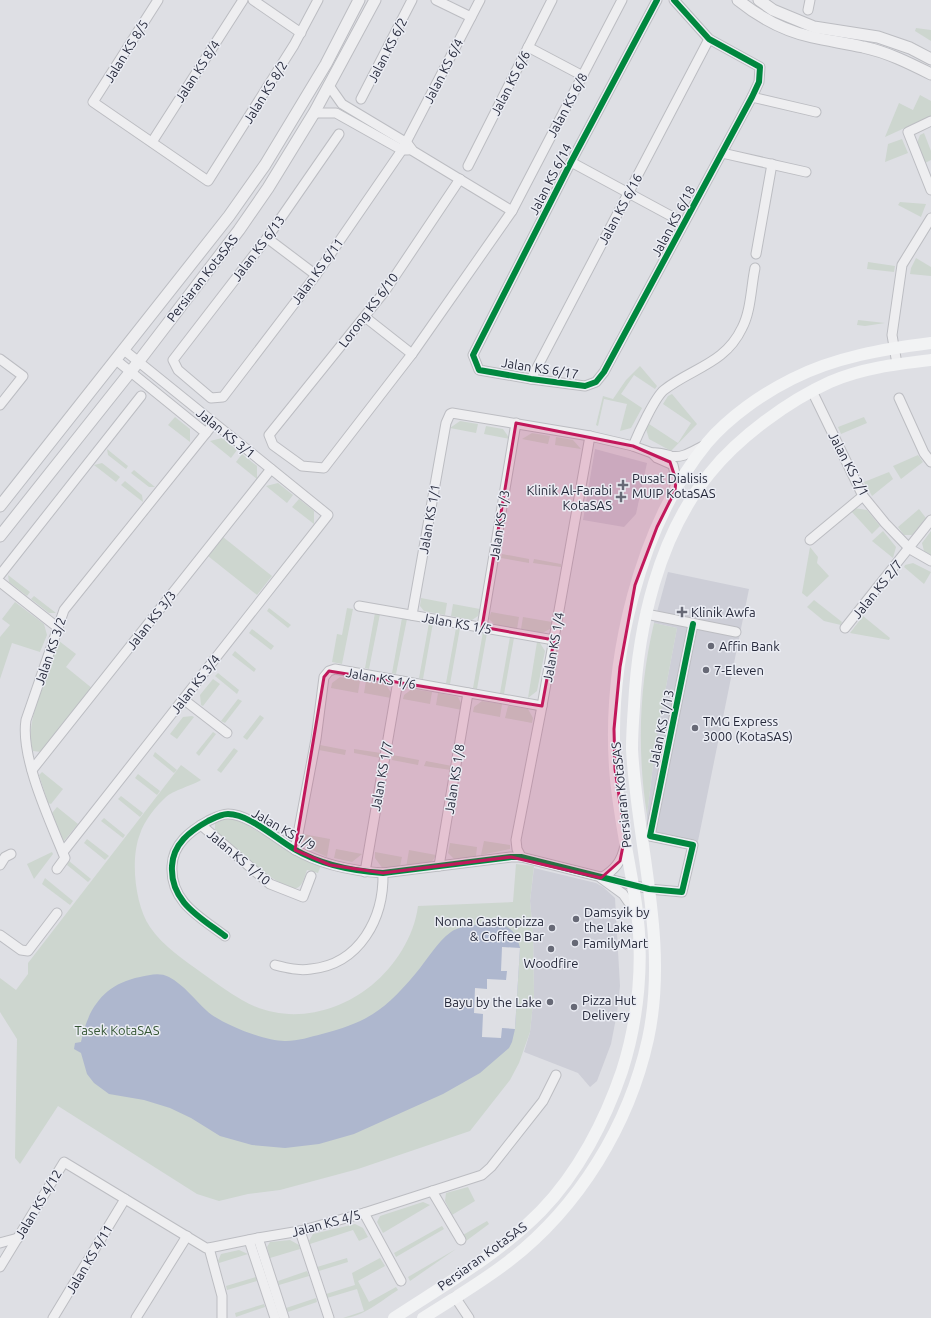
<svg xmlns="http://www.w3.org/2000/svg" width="931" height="1318" viewBox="0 0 931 1318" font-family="Ubuntu,sans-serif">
<rect width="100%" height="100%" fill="#dedfe4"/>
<g fill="#cdced7">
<polygon points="595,449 647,463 636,514 624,527 583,520"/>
<polygon points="668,572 749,589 697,846 648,832 647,815 656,740 677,628 654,623"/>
<polygon points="534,868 596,883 603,887 615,898 620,986 617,1013 611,1044 597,1081 590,1087 578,1073 524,1052 530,1032 534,994 533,932 530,901"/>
</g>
<g fill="#cdd6cf">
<polygon points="916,28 931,30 931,41 915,31"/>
<polygon points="920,95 931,101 931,116 885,137 899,103 913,110"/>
<polygon points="924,133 931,151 931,160 925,163 917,143 920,135"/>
<polygon points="902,139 908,153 885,162 888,144"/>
<polygon points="900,202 926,204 921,217 898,205"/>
<polygon points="916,258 931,267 931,276 910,274 911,268"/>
<polygon points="868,262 895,266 894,272 867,269"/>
<polygon points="858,320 885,323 865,326 857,325"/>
<polygon points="640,366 657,386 655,389 634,375 621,394 642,408 631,428 620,431 627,404 604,399 598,426 596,425 603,396 613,399 626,380"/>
<polygon points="672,394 697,424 671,451 649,439 646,429 649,424 678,443 691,423 663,404 668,396"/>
<polygon points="175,417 190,429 190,442 168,425"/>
<polygon points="864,417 867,423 841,434 838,427"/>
<polygon points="460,421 478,424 476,433 450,428"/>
<polygon points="486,426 503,429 510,439 484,434"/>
<polygon points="532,433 550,436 548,444 522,439"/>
<polygon points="556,437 573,440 581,449 555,445"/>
<polygon points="222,438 237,450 231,458 210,441"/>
<polygon points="107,449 128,466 126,469 108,455"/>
<polygon points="242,454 257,466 257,479 236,462"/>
<polygon points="918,455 923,462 901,479 893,466"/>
<polygon points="102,463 120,477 116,482 94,465"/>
<polygon points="134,470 155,487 149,487 131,473"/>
<polygon points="889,472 893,479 872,496 864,482"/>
<polygon points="125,481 142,495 143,502 121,485"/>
<polygon points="278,483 293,495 287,503 266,486"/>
<polygon points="299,499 314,511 314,524 292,507"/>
<polygon points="854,508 867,510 880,526 872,534 851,511"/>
<polygon points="919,509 926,518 912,535 904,535 898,527"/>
<polygon points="883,531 896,547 893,558 872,541"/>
<polygon points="931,531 931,555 924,551 922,543"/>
<polygon points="223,537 272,576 257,595 208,556"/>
<polygon points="810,547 818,557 817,563 829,576 807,597 802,593"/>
<polygon points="502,554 529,559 529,563 501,558"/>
<polygon points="534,559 561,564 561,567 533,563"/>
<polygon points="913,563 931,572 924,584 904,567 905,565"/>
<polygon points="8,575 30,592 27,596 9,582"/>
<polygon points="34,596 56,613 49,613 31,599"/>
<polygon points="421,598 447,603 445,615 424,611 420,606"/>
<polygon points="814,600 842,622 841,625 824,621 807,607"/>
<polygon points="15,602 44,624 47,635 40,652 12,643 0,679 0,637 10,625 2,619"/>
<polygon points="453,604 480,609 478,616 472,620 451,616"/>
<polygon points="269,608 291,625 288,628 267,611"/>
<polygon points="347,608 353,609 342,664 332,662 337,634 342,635"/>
<polygon points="491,612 519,617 517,629 496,626 489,619"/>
<polygon points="375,613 380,614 369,669 365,668"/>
<polygon points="863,616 890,638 889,640 850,633"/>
<polygon points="523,617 552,622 550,629 542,633 521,629"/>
<polygon points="402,618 407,619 396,674 392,673"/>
<polygon points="429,623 433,623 423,679 419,678"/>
<path d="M654 623 677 628 656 740 647 815C637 751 639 687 654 623Z"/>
<polygon points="456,628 460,628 450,684 446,683"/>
<polygon points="252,629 274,646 271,650 249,633"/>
<polygon points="483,632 487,633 477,689 473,688"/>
<polygon points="510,637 514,638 504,694 500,693"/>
<path d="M59 641 76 654 66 667 93 689 41 752 33 751C23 724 49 669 59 641Z"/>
<polygon points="537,642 540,643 545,651 537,691 528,698"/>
<polygon points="235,651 256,669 254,672 232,655"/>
<polygon points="218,673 239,690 237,694 215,676"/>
<polygon points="340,677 360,681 358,693 331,688 332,683"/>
<polygon points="213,679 220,684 203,706 201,705 200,695"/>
<polygon points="366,681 386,685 392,694 391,698 364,693"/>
<polygon points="412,689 432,692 430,704 403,699 404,695"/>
<polygon points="438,693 458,697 462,705 462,710 436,705"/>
<polygon points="238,699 242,701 225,723 221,721"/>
<polygon points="482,701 502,704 500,717 473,712 474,707"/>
<polygon points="508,706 528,709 533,718 532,723 505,718"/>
<polygon points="260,715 264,718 247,740 243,737"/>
<polygon points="192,716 194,717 177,739 170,734 183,717"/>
<polygon points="213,732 216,734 199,756 196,753"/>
<polygon points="320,745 346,750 345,755 319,750"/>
<polygon points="234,748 238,751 221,773 217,770"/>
<polygon points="354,749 381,753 380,758 354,753"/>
<polygon points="155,752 177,770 174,773 153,756"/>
<polygon points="393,755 419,760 418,765 392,760"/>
<polygon points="426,761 452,766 451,770 424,766"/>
<path d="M181 765 201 780C193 785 172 791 166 797 156 806 144 821 140 834 130 859 135 905 150 927 163 946 184 960 202 973 215 982 228 992 242 1000 284 1025 335 1015 372 985 395 966 414 937 418 906L513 902 516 864 534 866 530 901 533 932 534 994 530 1032 519 1063 510 1080 470 1131 358 1169 280 1190 248 1194 219 1201 197 1194 58 1106 20 1164 15 1158 17 1039 0 1012V978L16 990 28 974V963Z"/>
<polygon points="42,772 63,789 51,804 48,803 39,775"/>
<polygon points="138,774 160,791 157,795 135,778"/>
<polygon points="121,796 143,813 140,817 118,799"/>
<polygon points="57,807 78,824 64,841 61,841 52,813"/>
<polygon points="104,818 125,835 123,838 101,821"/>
<path d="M236 819 290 850 321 865 318 873 307 870C305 875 303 886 297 888 280 892 229 842 215 830V821L217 820Z"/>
<polygon points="303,834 330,839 327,857 306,847 302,839"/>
<polygon points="87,839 109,856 105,860 84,843"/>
<polygon points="484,841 510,845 510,849 481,855"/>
<polygon points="450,843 477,847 476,856 455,860 448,853"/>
<polygon points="336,849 362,854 352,862 334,858"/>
<path d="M409 850 436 855C432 867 417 866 406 868Z"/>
<polygon points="52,852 53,854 34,879 27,864"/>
<polygon points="375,852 402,857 400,866 383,869 375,858"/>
<polygon points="69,861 91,879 88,882 67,865"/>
<polygon points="45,878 73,901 70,905 42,884"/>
<polygon points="468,1187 475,1201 452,1215 445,1201 446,1193"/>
<polygon points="423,1202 430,1205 383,1233 377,1222 380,1216"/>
<polygon points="487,1221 489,1224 466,1241 463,1235"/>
<polygon points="355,1224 363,1228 368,1237 359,1241 353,1230 310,1244 309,1241 313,1234"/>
<polygon points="442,1226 444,1229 396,1257 394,1253"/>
<polygon points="290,1240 299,1245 300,1249 270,1258 267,1247 270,1242"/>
<polygon points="456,1249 410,1281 408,1277"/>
<polygon points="239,1250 248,1254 219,1263 218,1261 221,1254"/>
<polygon points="347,1258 348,1262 319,1271 317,1267"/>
<path d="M380 1258 385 1266 358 1281 369 1302 396 1287 398 1290C382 1300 362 1318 343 1318L364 1311 357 1289 327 1298 326 1294 355 1285 352 1273Z"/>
<polygon points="307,1271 309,1276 279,1285 278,1281"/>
<polygon points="256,1277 257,1281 227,1290 226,1286"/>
<polygon points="316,1298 317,1302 288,1312 286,1308"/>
<polygon points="264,1304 265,1307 236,1317 235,1313"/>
</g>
<path fill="#aeb7ce" d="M496 924C511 925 517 934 520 948L515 1029 512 1042 509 1048 480 1073 443 1094 354 1134 319 1144 285 1148 252 1145 220 1136 191 1118 170 1108 144 1100 109 1094 94 1083 87 1074 81 1053 74 1049 75 1043 81 1042C88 1008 104 984 140 977 150 975 159 972 169 977 184 985 195 1000 207 1011 221 1024 267 1042 286 1041 298 1041 310 1037 322 1034 368 1022 385 1010 416 973 427 960 437 942 451 932 462 924 483 925 496 924Z"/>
<polygon fill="#dedfe4" points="502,947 520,948 515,1029 502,1028 501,1038 482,1037 483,1014 474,1013 475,988 487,989 487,979 506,980 507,971 501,971"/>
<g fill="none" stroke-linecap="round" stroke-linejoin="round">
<g stroke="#bcbdc2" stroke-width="11">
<g id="minor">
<polyline points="158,0 93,102 208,181 294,45 318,0"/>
<polyline points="253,0 301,33"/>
<polyline points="436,0 471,17"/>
<polyline points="657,0 571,162 473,355 479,370 531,379 585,386 596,382 604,372 752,97 759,82 760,67 709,39 674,0"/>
<polyline points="808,10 810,0"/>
<polyline points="528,47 583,76"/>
<polyline points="330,87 342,104 407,143 413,151 512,211"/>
<polyline points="752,97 816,112"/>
<polyline points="361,99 412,0"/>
<polyline points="314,113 336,113 402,150 408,150"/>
<polyline points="931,121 908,132 931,190"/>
<polyline points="339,134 267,238 173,360 178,370 211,398 223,397 316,275 402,150 480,0"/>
<polyline points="152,142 243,0"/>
<polyline points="722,153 806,172"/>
<polyline points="571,162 684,223"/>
<polyline points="468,166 552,0"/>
<polyline points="460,179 385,291 269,435 273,445 302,466 324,468 412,354 512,211 622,0"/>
<polyline points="267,238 316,275"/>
<polyline points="756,254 772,164"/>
<polyline points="365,317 412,354"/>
<polyline points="0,359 23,376 0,405"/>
<polyline points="116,360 206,433"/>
<polyline points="897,364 892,335 902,265 931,218"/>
<polyline points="531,379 709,39"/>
<polyline points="812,391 863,496 885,523 910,549 931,561"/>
<polyline points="899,398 924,453 931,462"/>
<path d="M633 446C638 434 655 397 664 390 692 368 725 364 742 328 751 311 751 287 755 268"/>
<path d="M652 453C659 452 664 454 671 456 683 459 694 450 705 445"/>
<polyline points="810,540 863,496"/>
<polyline points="0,575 141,396"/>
<polyline points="0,582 57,627"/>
<polyline points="359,606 554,640"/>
<polyline points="646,614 736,632"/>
<polyline points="412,615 446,423 450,414 452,413 590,436 633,446 652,453 657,458 673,465 675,474 675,489"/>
<polyline points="482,627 516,423"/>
<polyline points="845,628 931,520"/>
<polyline points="183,699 227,733"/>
<polyline points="32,770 271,469"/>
<polyline points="201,825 270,884 303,897 311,876"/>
<path d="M625 845C622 861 615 870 601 878L623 894 636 913"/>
<polyline points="295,850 316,739 324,677 329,671 335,669 542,706"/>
<polyline points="63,852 328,515 124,350"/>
<polyline points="521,857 517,849 516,840 542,706 590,436"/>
<polyline points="0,865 5,857 11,854"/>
<polyline points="439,866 468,693"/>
<path d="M57 869 65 858C51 823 20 758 26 720L64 610 214 423"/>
<polyline points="365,872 398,681"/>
<polyline points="0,935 21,950 28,951 57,913"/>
<path d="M225 936C200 917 170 902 172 866 173 844 190 831 208 821 214 818 221 814 228 814 249 814 275 838 294 849 321 865 352 871 383 873L511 857H521L649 889 682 892 693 845 650 836 693 624"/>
<path d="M275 965C287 968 299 971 311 969 360 964 384 918 383 873"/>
<polyline points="432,1191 461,1240"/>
<polyline points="364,1213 401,1281"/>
<polyline points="300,1231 329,1318"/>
<polyline points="258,1238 284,1318"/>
<polyline points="249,1240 275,1318"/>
<polyline points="0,1243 18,1238"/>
<polyline points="209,1248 222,1296 222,1318"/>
<polyline points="0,1267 64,1162 206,1248 209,1248 258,1238 300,1231 364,1213 482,1175 491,1167 543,1101 556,1075"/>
<polyline points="455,1297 469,1318"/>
<polyline points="53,1318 125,1199"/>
<polyline points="136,1318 187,1236"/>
</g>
</g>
<g stroke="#bcbdc2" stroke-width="13">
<g id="tertiary">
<path d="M738 0C759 17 785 31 812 37 829 41 846 43 863 47 887 52 909 63 931 74"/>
<polyline points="759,0 773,10 814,27 878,37 910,48 931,59"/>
<polyline points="0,506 229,216 265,165 326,64 359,0"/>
<polyline points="0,536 139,361 239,230 268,188 314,113 375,0"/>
</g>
</g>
<use href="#minor" stroke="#eeeef0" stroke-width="9"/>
<use href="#tertiary" stroke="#eeeef0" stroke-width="11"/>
<g stroke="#f2f3f4" stroke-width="12">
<path d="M394 1318C444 1285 499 1254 541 1211 578 1173 605 1121 622 1071 639 1018 644 959 636 904 629 858 618 813 615 767 608 661 639 526 707 443 729 417 762 394 792 379 835 357 884 349 931 343"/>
<path d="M423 1318C451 1300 482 1282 509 1261 579 1207 629 1125 648 1039 669 942 637 845 632 749 632 735 633 720 634 706 638 627 658 536 710 473 739 437 788 401 830 382 862 368 897 364 931 360"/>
</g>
<g stroke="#ebedf4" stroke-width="8">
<g id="cycleway">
<polyline points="657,0 571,162 473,355 479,370 531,379 585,386 596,382 604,372 752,97 759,82 760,67 709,39 674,0"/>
<path d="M225 936C200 917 170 902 172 866 173 844 190 831 208 821 214 818 221 814 228 814 249 814 275 838 294 849 321 865 352 871 383 873L511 857H521L649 889 682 892 693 845 650 836 693 624"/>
</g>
</g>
<use href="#cycleway" stroke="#00873e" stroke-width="6"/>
</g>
<path fill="#c2185b" fill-opacity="0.2" stroke="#c2185b" stroke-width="3" stroke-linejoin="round" d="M516 423 633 446 670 462 676 480 675 491 657 527 635 585 620 667 614 729 615 769 625 836 620 861 601 878 511 857 383 873 330 865 295 850 324 677 329 671 542 706 554 640 482 627Z"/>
<g fill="#676976" stroke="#ebedf4" stroke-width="1.5">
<path d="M621 479h4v4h4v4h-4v4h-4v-4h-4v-4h4z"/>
<path d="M619 491h4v4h4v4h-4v4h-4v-4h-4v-4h4z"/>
<path d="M680 606h4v4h4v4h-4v4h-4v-4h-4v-4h4z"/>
<circle cx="711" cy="646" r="4"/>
<circle cx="706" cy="670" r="4"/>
<circle cx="695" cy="728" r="4"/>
<circle cx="576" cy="919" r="4"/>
<circle cx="552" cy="928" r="4"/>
<circle cx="575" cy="943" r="4"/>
<circle cx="551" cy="949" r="4"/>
<circle cx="550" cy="1002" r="4"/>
<circle cx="574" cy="1007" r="4"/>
</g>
<g text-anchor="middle" stroke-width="3" stroke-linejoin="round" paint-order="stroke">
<g font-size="13" fill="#272a3b" stroke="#ebedf4">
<text transform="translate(387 50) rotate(-63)" y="5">Jalan KS 6/2</text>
<text transform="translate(126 51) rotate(-58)" y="5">Jalan KS 8/5</text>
<text transform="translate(197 71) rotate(-57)" y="5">Jalan KS 8/4</text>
<text transform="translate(443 71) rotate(-63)" y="5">Jalan KS 6/4</text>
<text transform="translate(510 83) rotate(-63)" y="5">Jalan KS 6/6</text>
<text transform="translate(265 92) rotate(-58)" y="5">Jalan KS 8/2</text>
<text transform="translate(567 105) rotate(-62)" y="5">Jalan KS 6/8</text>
<text transform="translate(550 179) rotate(-63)" y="5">Jalan KS 6/14</text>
<text transform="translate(620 209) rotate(-62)" y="5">Jalan KS 6/16</text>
<text transform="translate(673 221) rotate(-62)" y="5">Jalan KS 6/18</text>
<text transform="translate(258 248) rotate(-53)" y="5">Jalan KS 6/13</text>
<text transform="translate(317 271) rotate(-54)" y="5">Jalan KS 6/11</text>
<text transform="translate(202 278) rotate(-52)" y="5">Persiaran KotaSAS</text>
<text transform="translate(368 310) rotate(-53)" y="5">Lorong KS 6/10</text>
<text transform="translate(540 368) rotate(9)" y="5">Jalan KS 6/17</text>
<text transform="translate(226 433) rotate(39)" y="5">Jalan KS 3/1</text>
<text transform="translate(849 464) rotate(62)" y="5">Jalan KS 2/1</text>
<text transform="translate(429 519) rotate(-80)" y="5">Jalan KS 1/1</text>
<text transform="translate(499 525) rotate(-81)" y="5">Jalan KS 1/3</text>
<text transform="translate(877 589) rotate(-51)" y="5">Jalan KS 2/7</text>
<text transform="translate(151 620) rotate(-52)" y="5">Jalan KS 3/3</text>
<text transform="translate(457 623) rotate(10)" y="5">Jalan KS 1/5</text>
<text transform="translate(553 647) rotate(-80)" y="5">Jalan KS 1/4</text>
<text transform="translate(50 651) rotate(-71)" y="5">Jalan KS 3/2</text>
<text transform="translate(381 678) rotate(10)" y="5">Jalan KS 1/6</text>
<text transform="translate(195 684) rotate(-52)" y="5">Jalan KS 3/4</text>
<text transform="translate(661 728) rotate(-78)" y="5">Jalan KS 1/13</text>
<text transform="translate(381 776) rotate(-80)" y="5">Jalan KS 1/7</text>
<text transform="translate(454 779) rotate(-81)" y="5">Jalan KS 1/8</text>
<text transform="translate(621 795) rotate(-96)" y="5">Persiaran KotaSAS</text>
<text transform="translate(284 829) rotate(30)" y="5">Jalan KS 1/9</text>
<text transform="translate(239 857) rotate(40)" y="5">Jalan KS 1/10</text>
<text transform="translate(38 1204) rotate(-59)" y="5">Jalan KS 4/12</text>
<text transform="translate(326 1223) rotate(-15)" y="5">Jalan KS 4/5</text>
<text transform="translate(482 1256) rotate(-36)" y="5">Persiaran KotaSAS</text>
<text transform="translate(89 1259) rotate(-59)" y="5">Jalan KS 4/11</text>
</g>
<g font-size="13" fill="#272a3b" stroke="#ebedf4" text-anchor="start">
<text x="632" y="483">Pusat Dialisis<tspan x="632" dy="15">MUIP KotaSAS</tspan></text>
<text x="612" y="495" text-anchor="end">Klinik Al-Farabi<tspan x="612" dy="15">KotaSAS</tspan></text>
<text x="691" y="617">Klinik Awfa</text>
<text x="719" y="651">Affin Bank</text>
<text x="714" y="675">7-Eleven</text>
<text x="703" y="726">TMG Express<tspan x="703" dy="15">3000 (KotaSAS)</tspan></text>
<text x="584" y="917">Damsyik by<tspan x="584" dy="15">the Lake</tspan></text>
<text x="544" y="926" text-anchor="end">Nonna Gastropizza<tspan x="544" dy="15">&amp; Coffee Bar</tspan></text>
<text x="583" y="948">FamilyMart</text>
<text x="551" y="968" text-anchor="middle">Woodfire</text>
<text x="582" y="1005">Pizza Hut<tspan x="582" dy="15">Delivery</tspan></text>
<text x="542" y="1007" text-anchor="end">Bayu by the Lake</text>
</g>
<g font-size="13" fill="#355635" stroke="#ebedf4">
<text x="117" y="1035">Tasek KotaSAS</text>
</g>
</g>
</svg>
